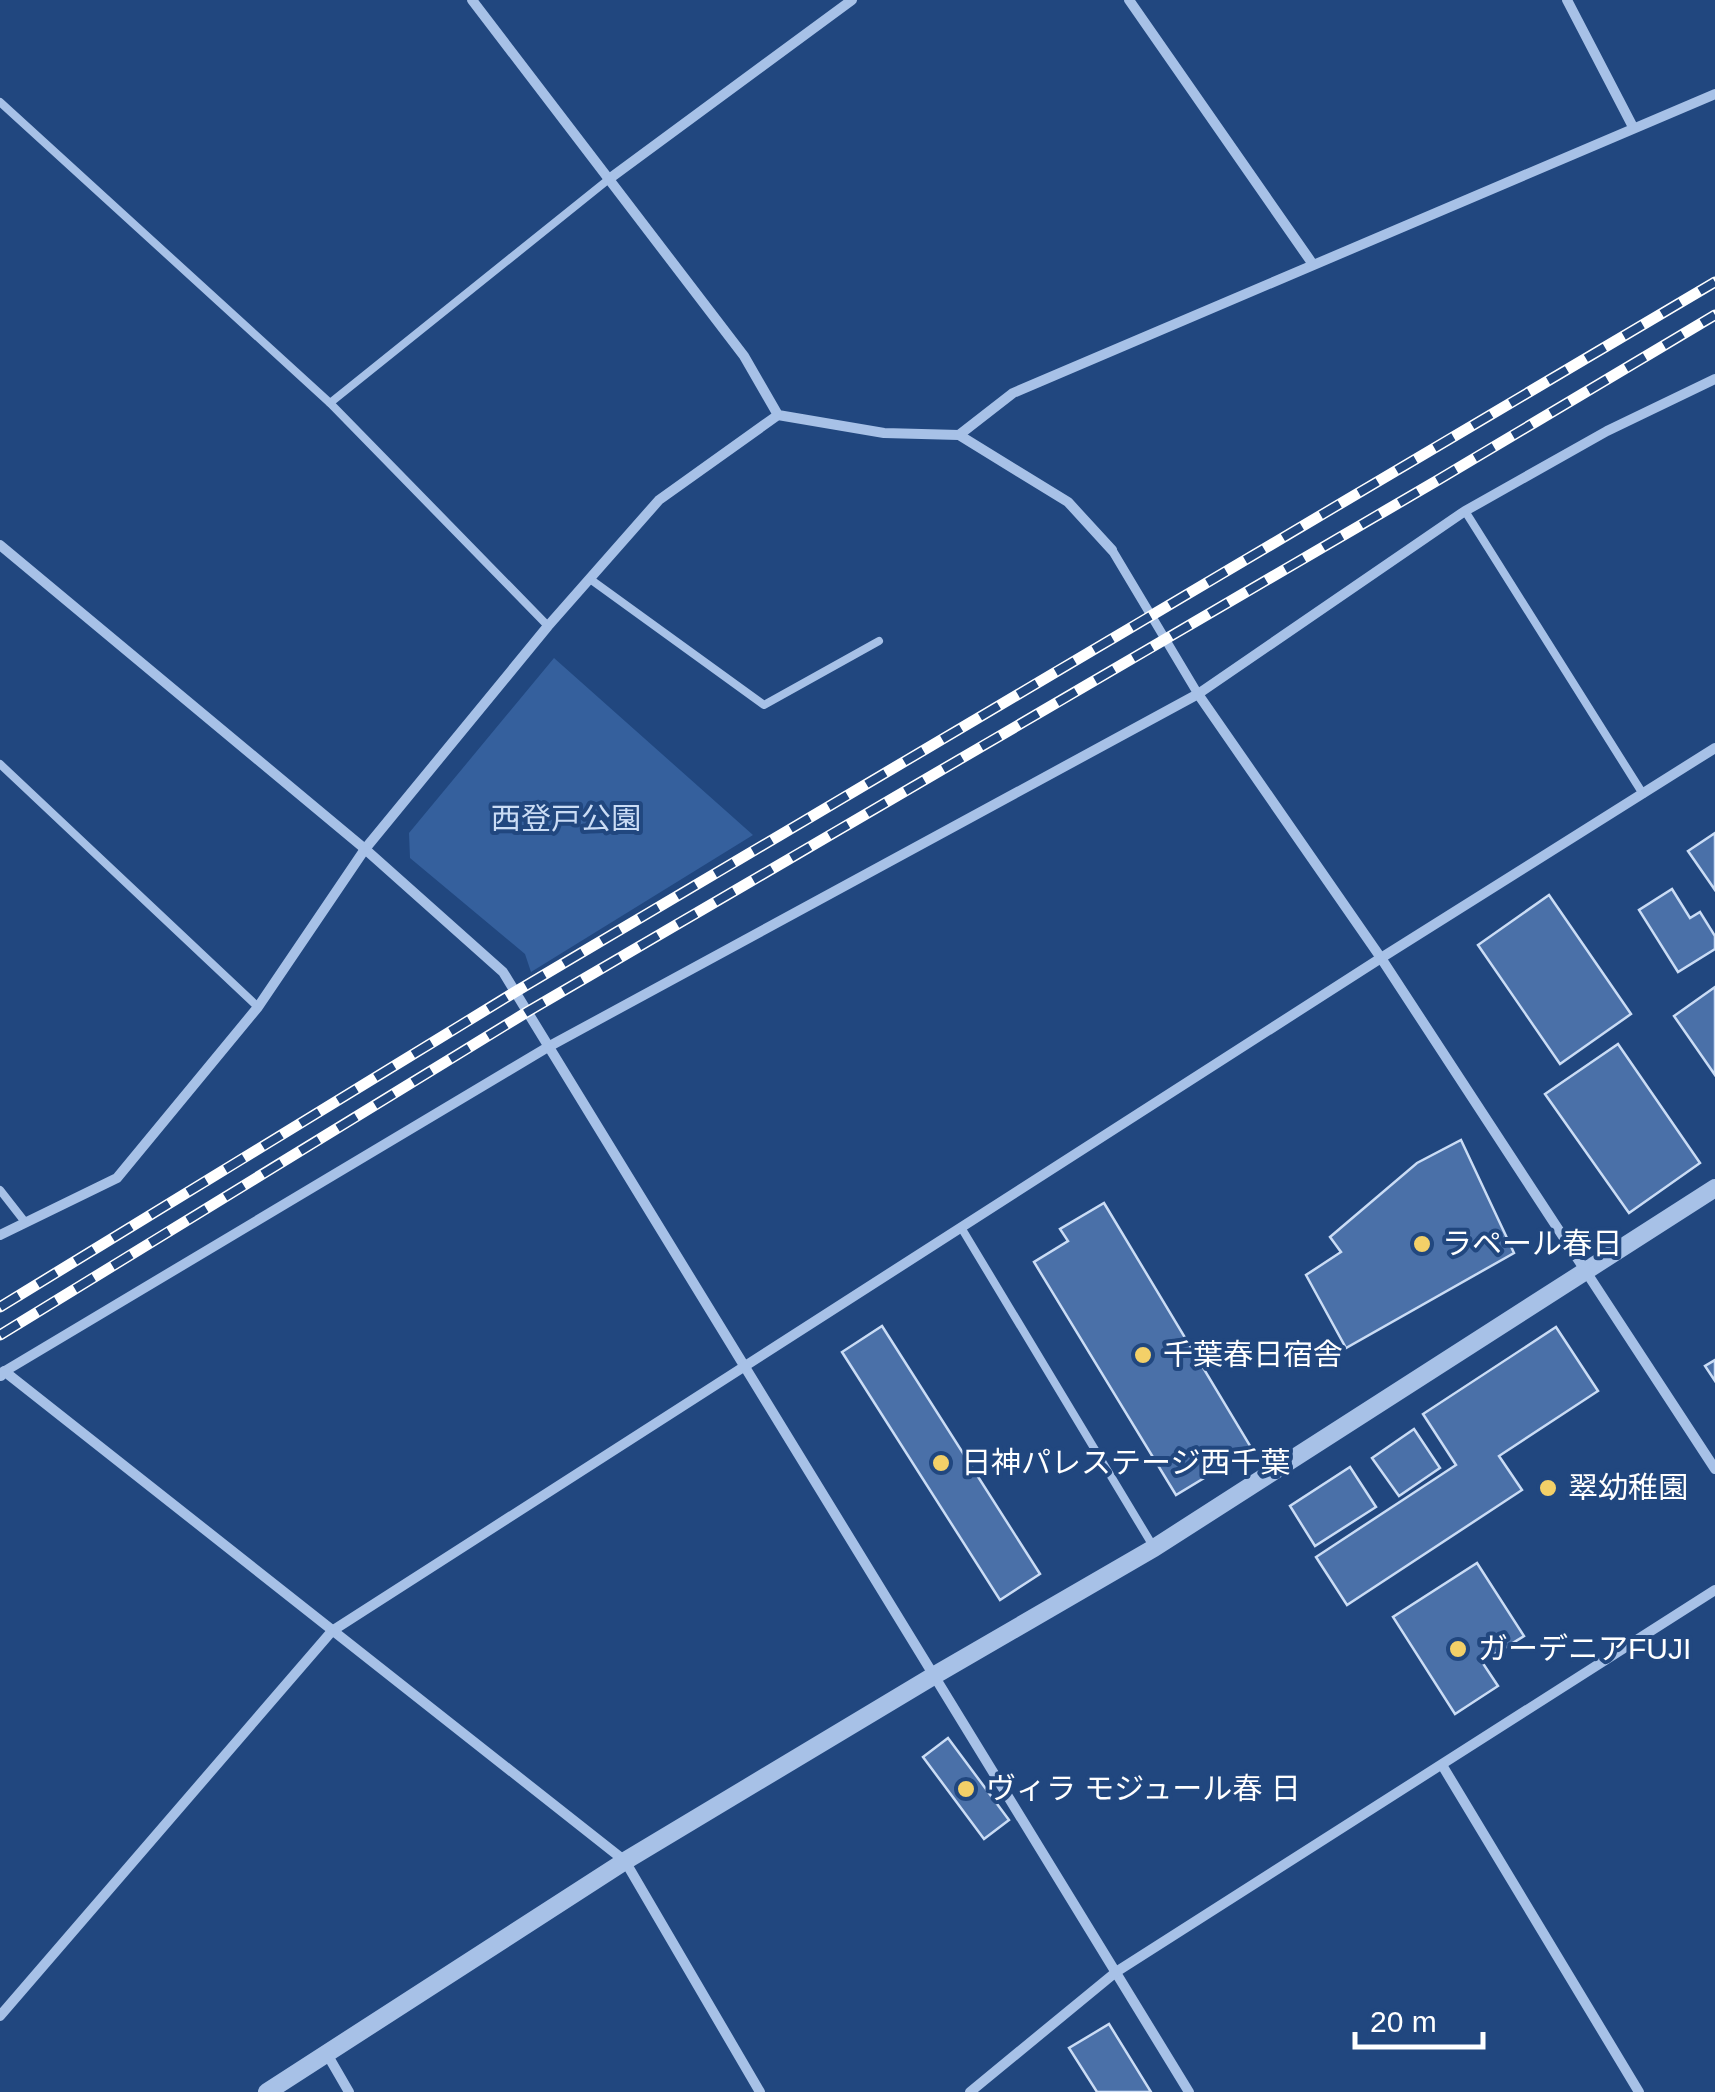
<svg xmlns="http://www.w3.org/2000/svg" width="1715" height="2092" viewBox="0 0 1715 2092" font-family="Arial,'Noto Sans JP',sans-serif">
<rect width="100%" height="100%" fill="#21477f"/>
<polygon fill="#35609d" points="554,658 753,835 531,972 525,954 410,858 409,833"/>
<g fill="#4a70a8" stroke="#cadcf5" stroke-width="2.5">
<polygon points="1715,833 1715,890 1688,851"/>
<polygon points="1672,889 1690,918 1700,912 1715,936 1715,949 1678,972 1639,910"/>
<polygon points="1549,895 1631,1014 1560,1064 1478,945"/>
<polygon points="1715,987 1715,1075 1674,1016"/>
<polygon points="1618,1044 1700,1163 1629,1213 1545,1094"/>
<polygon points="1461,1140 1514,1253 1346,1348 1306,1275 1341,1252 1330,1237 1417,1163"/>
<polygon points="1104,1203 1252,1449 1176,1495 1034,1262 1068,1241 1060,1229"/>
<polygon points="882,1326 1040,1574 1000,1600 842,1352"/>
<polygon points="1556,1327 1598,1391 1499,1456 1522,1490 1347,1605 1316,1557 1456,1465 1423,1414"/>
<polygon points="1715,1360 1715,1381 1705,1366"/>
<polygon points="1414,1429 1440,1468 1399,1496 1372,1458"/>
<polygon points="1350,1467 1376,1507 1315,1546 1290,1506"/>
<polygon points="1477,1563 1524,1636 1482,1662 1498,1686 1455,1714 1393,1617"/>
<polygon points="948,1738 1009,1820 984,1839 923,1757"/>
<polygon points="1109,2024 1151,2092 1097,2092 1069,2048"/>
</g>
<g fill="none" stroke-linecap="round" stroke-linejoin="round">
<g stroke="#a7c1e7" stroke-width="8">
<polyline points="0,102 330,403 548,626"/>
<polyline points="330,403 609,179"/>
<polyline points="1465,511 1643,794"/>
<polyline points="590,579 764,705 879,641"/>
<polyline points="0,764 258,1007"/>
<polyline points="0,1190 25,1222"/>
<polyline points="962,1229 1153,1546"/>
</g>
<polyline stroke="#a7c1e7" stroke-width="9" points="1112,550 1198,694"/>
<g stroke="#a7c1e7" stroke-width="10">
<polyline points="472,0 744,356 778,415 884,433 959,435 1068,502 1112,550"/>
<polyline points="1129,0 1312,263"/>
<polyline points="1567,0 1633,127"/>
<polyline points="609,179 852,0"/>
<polyline points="959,435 1013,393 1715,94"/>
<polyline points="0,545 365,849 503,972 1189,2092"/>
<polyline points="1198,694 1381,958 1715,1469"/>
<polyline points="0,1235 117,1178 258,1007 365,849 548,626 659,500 778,415"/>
<polyline points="0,1374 548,1047 1198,694 1465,511 1607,431 1715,379"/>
<polyline points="1,1376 4,1371 625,1861 760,2092"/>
<polyline points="1442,1765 1639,2092"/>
<polyline points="0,2016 332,1631 1381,958 1715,748"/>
<polyline points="327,2054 349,2092"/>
<polyline points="970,2092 1116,1972 1715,1590"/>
</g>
<polyline stroke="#a7c1e7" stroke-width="18" points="267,2092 625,1861 935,1675 1154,1548 1715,1188"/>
<g stroke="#fff" stroke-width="11">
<g id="rail">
<polyline points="0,1307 515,992 1715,282"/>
<polyline points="0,1335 527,1012 1438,480 1715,315"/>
</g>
</g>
<use href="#rail" stroke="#21477f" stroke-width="8" stroke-dasharray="22" stroke-linecap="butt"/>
</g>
<g fill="#f3d068" stroke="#21477f" stroke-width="4">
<circle cx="1422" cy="1244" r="10"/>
<circle cx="1143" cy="1355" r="10"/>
<circle cx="941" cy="1463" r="10"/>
<circle cx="1548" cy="1488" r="10"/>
<circle cx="1458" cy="1649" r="10"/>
<circle cx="966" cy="1789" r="10"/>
</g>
<g text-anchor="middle" stroke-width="8" stroke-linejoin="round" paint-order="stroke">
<g font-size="30" fill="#cadcf5" stroke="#21477f">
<text x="566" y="829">西登戸公園</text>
</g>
<g font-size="30" fill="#fff" stroke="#21477f" text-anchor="start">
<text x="1442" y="1254">ラペール春日</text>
<text x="1163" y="1365">千葉春日宿舎</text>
<text x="961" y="1473">日神パレステージ西千葉</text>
<text x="1568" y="1498">翠幼稚園</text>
<text x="1478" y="1659">ガーデニアFUJI</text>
<text x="986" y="1799">ヴィラ モジュール春 日</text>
</g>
</g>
<path d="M1355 2032v15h128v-15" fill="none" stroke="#ffffff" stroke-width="5"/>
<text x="1370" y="2032" font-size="30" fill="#ffffff" stroke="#21477f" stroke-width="8" paint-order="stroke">20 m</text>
</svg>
